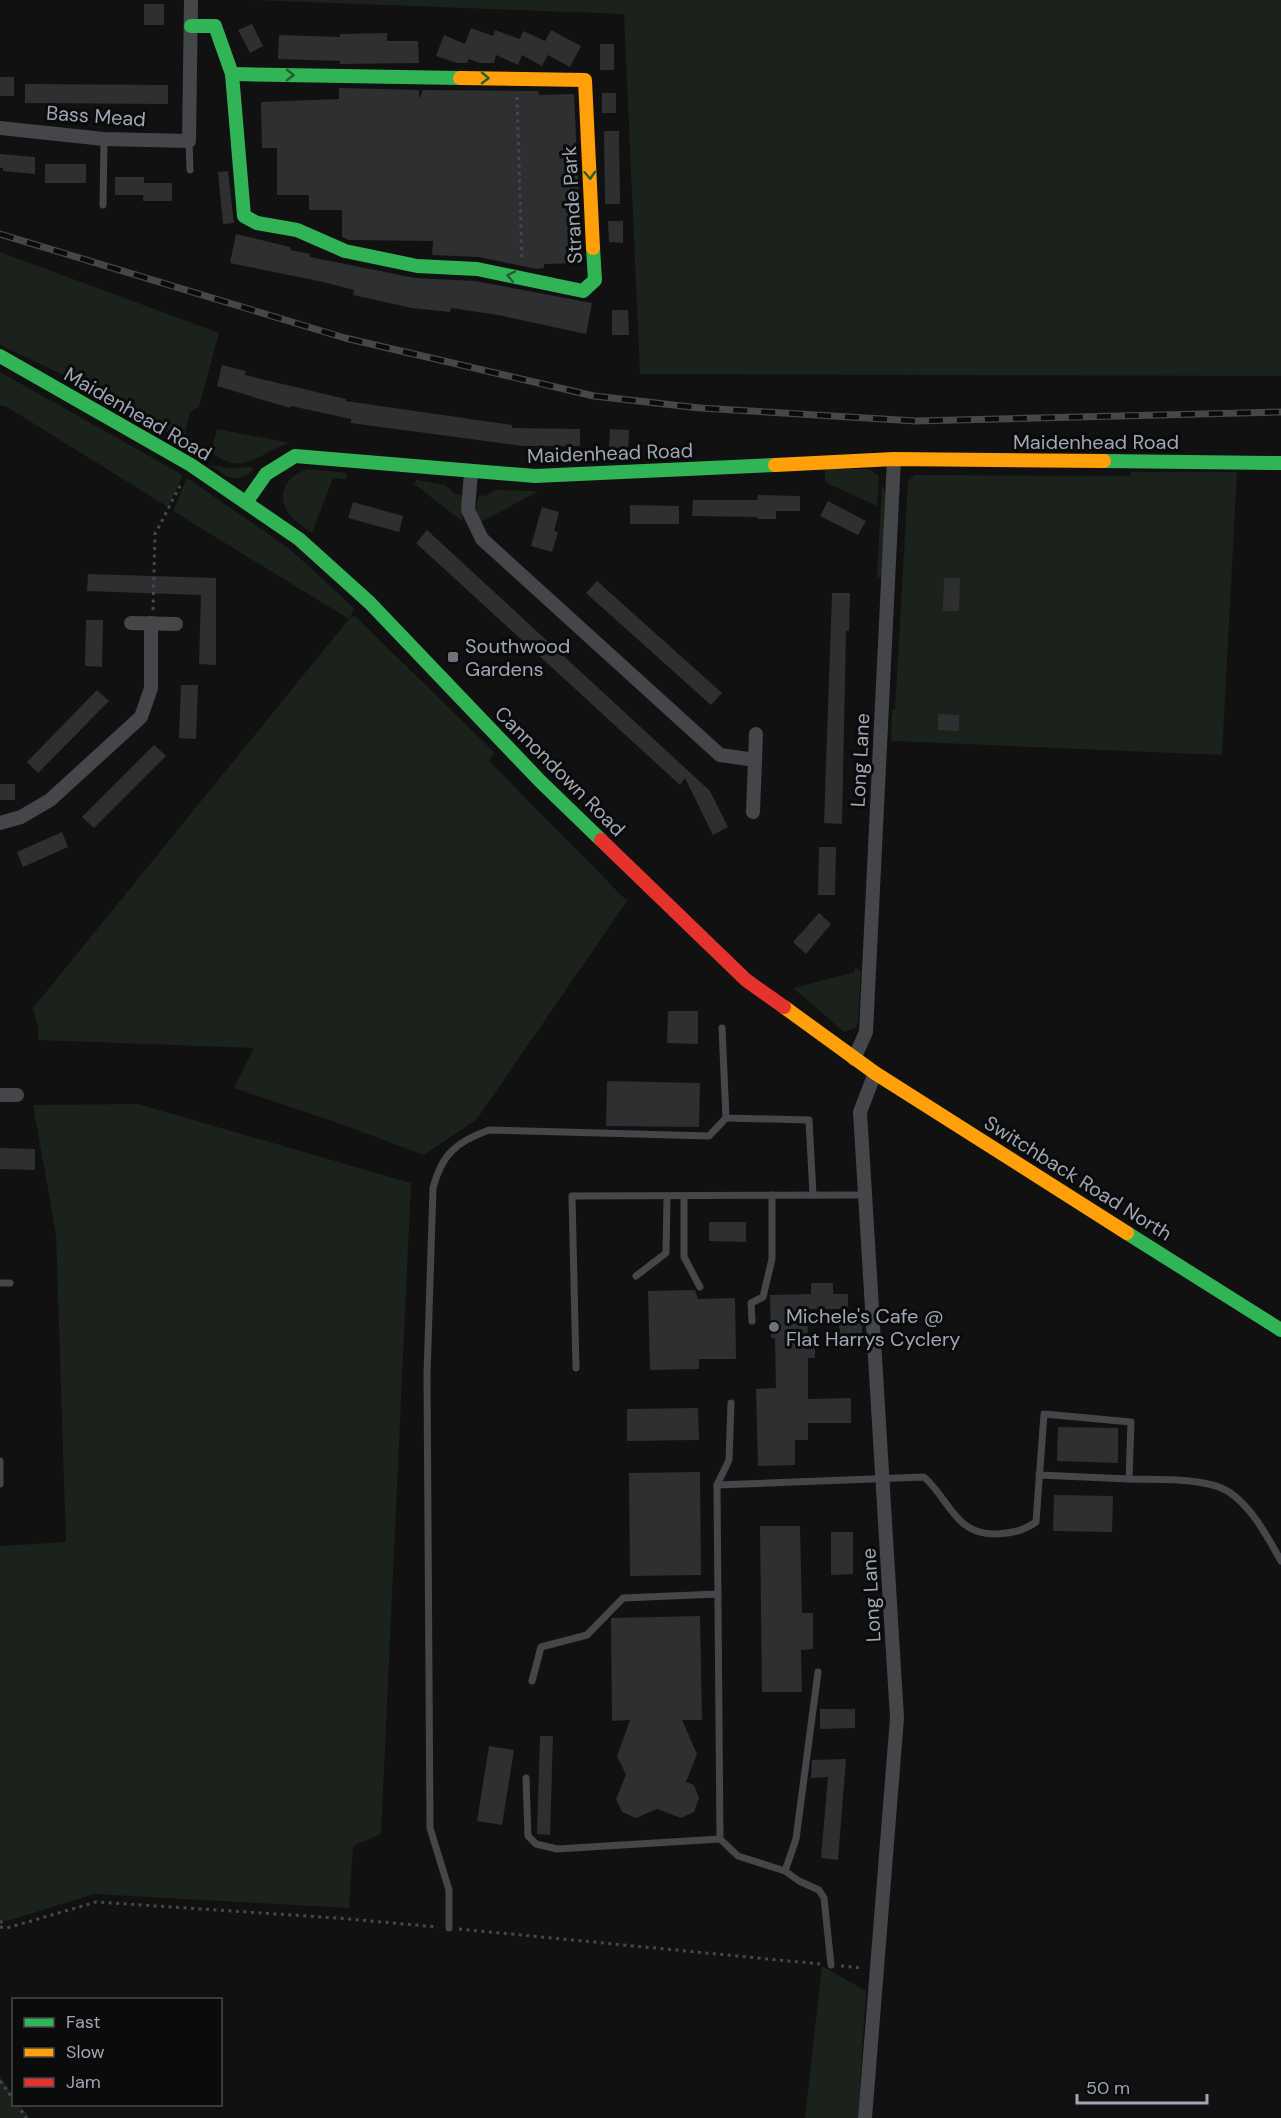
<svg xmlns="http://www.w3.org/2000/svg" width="1281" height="2118" viewBox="0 0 1281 2118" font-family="'DM Sans',sans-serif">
<rect width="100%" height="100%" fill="#111"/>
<g fill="#1b211b">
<polygon points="252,0 1281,0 1281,376 640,374 624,14"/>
<polygon points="0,252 219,333 199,406 190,412 185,433 192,439 191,447 114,399 0,345"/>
<polygon points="0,372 183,475 168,507 7,407 0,405"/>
<path d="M217 429 290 443C257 453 244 478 211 452Z"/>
<path d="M210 465 229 468 251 467 254 470C233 485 230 478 210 465Z"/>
<path d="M308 469 347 473 346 479 333 478 312 533C305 528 296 522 290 515 274 495 287 475 308 469Z"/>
<polygon points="825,469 869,469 879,476 877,506 825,482"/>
<polygon points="1131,472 1237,472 1222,755 891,741 892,710 895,710 908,482 914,475 1130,476"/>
<polygon points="187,478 290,549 354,608 350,618 355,616 495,753 489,761 627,901 477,1119 424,1155 338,1123 234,1088 254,1048 38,1040 38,1027 33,1008 349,619 173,511"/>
<polygon points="416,480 445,485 455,494 463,495 462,521 414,484"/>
<polygon points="882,484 885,492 883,577 877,577"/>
<polygon points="495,490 539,491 479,523 476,508 479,495 486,496"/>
<polygon points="855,967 861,971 858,1022 855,1028 844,1032 793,988 855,972"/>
<polygon points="138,1104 411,1183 381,1834 353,1846 349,1908 94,1894 7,1921 0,1920 0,1546 66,1542 56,1234 33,1105"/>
<polygon points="822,1966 866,1991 858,2118 805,2118"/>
<polygon points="0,2076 13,2095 14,2104 20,2105 30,2118 0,2118"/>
</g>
<g fill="#2e2f31">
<rect x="144" y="4" width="20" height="21"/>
<polygon points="252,24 263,46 250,53 238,30"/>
<polygon points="471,28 493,36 495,30 520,39 523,31 545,41 551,30 581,46 570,67 548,55 542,66 522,55 518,65 496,55 494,63 480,63 469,59 467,63 457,63 436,56 444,35 465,44"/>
<polygon points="387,33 387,41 418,41 419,63 340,64 340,61 278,59 279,35 340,37 340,34"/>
<rect x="600" y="44" width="14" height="26"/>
<rect x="0" y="77" width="14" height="19"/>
<polygon points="25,84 168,85 168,104 25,103"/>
<polygon points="339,88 419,90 419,99 423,90 538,91 539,95 574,94 582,263 544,264 544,268 537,269 479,257 432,255 433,241 349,240 342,237 342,210 309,210 309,195 277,195 277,148 262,148 261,102 339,99"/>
<rect x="602" y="93" width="14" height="20"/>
<polygon points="604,131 619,131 620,204 605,204"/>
<polygon points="0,154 35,157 35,174 3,171 3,168 0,168"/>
<rect x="45" y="164" width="41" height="19"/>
<polygon points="228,171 234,223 223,224 218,172"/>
<rect x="115" y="177" width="29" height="18"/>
<polygon points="144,183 172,183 172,201 143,201"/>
<polygon points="608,221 623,221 623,243 609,242"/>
<polygon points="236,234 290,247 291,250 310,254 310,257 415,278 475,281 592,303 586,334 498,315 451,308 450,312 412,308 353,295 354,290 323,282 230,263"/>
<polygon points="612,310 628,310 629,335 612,335"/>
<polygon points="222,365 246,371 245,375 346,399 346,401 512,425 512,428 580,429 580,446 523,446 351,423 351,419 291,406 290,408 217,386"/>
<polygon points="610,429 629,430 628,450 609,449"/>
<polygon points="758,495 800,496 800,511 776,511 776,519 757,519 757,517 692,516 693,500 757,500"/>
<polygon points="828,501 866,521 858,535 820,516"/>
<polygon points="353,502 403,516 399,532 348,518"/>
<polygon points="630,505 679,506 679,524 630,524"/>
<polygon points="542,507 559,512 554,531 558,532 552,552 531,546"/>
<polygon points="427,530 710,791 728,827 713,835 685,778 680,785 416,543"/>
<polygon points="88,574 216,578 216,665 199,664 201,595 87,591"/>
<polygon points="944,578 960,578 959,611 943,611"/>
<polygon points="597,581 722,693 711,705 586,593"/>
<polygon points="832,593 850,593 849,631 846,631 842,824 824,823"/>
<polygon points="86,620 103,620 102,667 85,666"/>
<polygon points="181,685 198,685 196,739 179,738"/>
<polygon points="97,690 109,701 38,773 27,762"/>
<polygon points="938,714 959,715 959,731 938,730"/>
<polygon points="154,745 166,756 94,828 82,817"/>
<rect x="0" y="784" width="15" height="16"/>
<polygon points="62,832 68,847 23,867 17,852"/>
<polygon points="819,847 836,847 835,895 818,895"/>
<polygon points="819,913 831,924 806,954 793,942"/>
<polygon points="668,1011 698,1011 698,1044 667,1043"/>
<polygon points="607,1081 700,1083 699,1127 606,1126"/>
<polygon points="0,1148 35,1149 35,1170 0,1169"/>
<polygon points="709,1222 746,1222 746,1242 709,1241"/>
<polygon points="811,1283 833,1283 833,1294 848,1294 848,1309 807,1309 808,1337 815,1337 815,1358 808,1358 808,1399 851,1398 851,1423 808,1423 808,1440 795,1440 795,1465 758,1466 756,1389 776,1388 775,1338 771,1338 770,1295 811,1294"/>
<polygon points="695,1290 698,1299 735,1298 736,1359 699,1359 699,1369 650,1370 648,1291"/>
<polygon points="862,1321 862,1338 840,1338 839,1322"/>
<polygon points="698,1408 699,1440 627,1441 627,1409"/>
<polygon points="1058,1427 1118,1428 1118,1463 1057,1461"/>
<polygon points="700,1472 701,1575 630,1576 629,1473"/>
<polygon points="1054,1495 1113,1496 1112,1532 1053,1531"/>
<polygon points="760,1526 800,1526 802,1613 813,1613 813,1649 801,1650 802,1692 762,1692"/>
<polygon points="831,1532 853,1532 853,1574 831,1575"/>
<polygon points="700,1616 702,1720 682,1720 697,1754 686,1782 694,1785 699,1798 694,1812 681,1818 657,1809 636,1818 622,1812 616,1799 626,1775 617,1756 630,1720 612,1721 611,1618"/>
<polygon points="820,1709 855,1709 855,1728 820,1729"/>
<polygon points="540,1736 553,1736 550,1835 537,1834"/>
<polygon points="489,1746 514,1750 502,1825 477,1821"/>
<polygon points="846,1759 838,1860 821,1858 828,1777 811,1778 812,1760"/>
</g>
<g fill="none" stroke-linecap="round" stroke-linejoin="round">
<g stroke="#46484c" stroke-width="3" stroke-dasharray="3 4.5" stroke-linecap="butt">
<polyline points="517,97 522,262"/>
<polyline points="153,610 155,534 182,482"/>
<polyline points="0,1921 6,1926"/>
<polyline points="0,1927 7,1928 96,1902 337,1918 438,1927"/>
<polyline points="459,1929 820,1964"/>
<polyline points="841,1966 862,1968"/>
<polyline points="0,2081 14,2100"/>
<polyline points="17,2104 26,2118"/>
</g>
<g stroke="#45464a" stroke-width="7">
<polyline points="189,141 190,170"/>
<polyline points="103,205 104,139"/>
<polyline points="722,1028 726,1118 809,1120 813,1195"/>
<polyline points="684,1196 684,1257 700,1287"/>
<polyline points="636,1276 666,1253 667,1196"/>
<polyline points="0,1283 10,1283"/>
<polyline points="752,1321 751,1303 763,1297 772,1259 772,1195"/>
<polyline points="576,1368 572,1196 866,1195"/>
<polyline points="0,1461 0,1484"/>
<polyline points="1039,1475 1129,1479"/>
<polyline points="717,1485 729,1460 731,1403"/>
<polyline points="532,1681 541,1647 587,1635 623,1598 718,1594"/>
<path d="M526 1778 528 1836 536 1844 557 1849 720 1839 717 1485 924 1477C950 1500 955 1535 996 1534 1012 1533 1023 1531 1036 1522L1044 1414 1131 1422 1129 1479C1156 1480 1207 1477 1229 1492 1252 1507 1268 1538 1281 1561"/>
<polyline points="720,1839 738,1856 785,1871 799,1881 819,1890 824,1898 831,1965"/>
<polyline points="785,1871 796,1839 818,1672"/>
<path d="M449 1928V1890L430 1828 427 1375 433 1188C442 1154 456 1142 489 1130L709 1136 726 1118"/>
</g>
<g stroke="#45464a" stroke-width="14">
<polyline points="0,128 104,139 189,141 191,0"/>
<polyline points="471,472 468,510 482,539 720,755 755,760 753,812"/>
<polyline points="131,623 176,624"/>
<polyline points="755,760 756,734"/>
<polyline points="0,823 21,817 50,800 141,717 151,688 151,623"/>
<polyline points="854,1059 866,1032 894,459"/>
<polyline points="0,1095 17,1095"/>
<polyline points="865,2118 897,1718 860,1112 875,1073"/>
</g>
<g stroke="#30b455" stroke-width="14">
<polyline points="191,26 215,26 232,74 244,216 257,223 297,230 345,251 417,266 477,269 583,291 595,280 593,248"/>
<polyline points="232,74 460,78"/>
<polyline points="0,356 191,465 299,539 370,603 540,781 601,840"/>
<polyline points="1104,461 1281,463"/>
<polyline points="247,501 266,474 295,456 535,476 775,465"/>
<polyline points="1127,1233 1281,1330"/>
</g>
<g stroke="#ff9f0a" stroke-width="14">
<polyline points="460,78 585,80 593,248"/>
<polyline points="775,465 894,459 1104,461"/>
<polyline points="784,1007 875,1073 1127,1233"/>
</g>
<polyline stroke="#e5322d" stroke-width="14" points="601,840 746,980 784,1007"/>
<g stroke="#46474b" stroke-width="7">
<polyline id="rail" points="0,234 345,338 594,396 700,408 916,421 1281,412"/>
</g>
<use href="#rail" stroke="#0b0b0c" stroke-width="4.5" stroke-dasharray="14" stroke-linecap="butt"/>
</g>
<defs><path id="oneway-chevron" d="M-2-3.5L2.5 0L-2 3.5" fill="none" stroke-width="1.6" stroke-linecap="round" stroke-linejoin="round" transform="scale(1.5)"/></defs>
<g stroke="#1e6030">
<use href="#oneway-chevron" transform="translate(290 75) rotate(1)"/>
<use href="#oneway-chevron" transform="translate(485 78) rotate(1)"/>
<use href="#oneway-chevron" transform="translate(590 175) rotate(87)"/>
<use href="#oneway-chevron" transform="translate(511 276) rotate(-168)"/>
</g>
<g fill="#6d727b" stroke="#0b0b0c" stroke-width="2">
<rect x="447" y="651" width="12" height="12" rx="3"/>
<circle cx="774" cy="1327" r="6"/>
</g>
<g text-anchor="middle" stroke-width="6" stroke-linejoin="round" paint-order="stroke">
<g font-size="20" fill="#9fa6b4" stroke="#0b0b0c">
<text transform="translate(96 116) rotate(4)" y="7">Bass Mead</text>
<text transform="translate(572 205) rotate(-93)" y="7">Strande Park</text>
<text transform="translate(138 414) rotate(30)" y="7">Maidenhead Road</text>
<text x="1096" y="449">Maidenhead Road</text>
<text transform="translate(610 453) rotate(-2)" y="7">Maidenhead Road</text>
<text transform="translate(860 760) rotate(-87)" y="7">Long Lane</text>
<text transform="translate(560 771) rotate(45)" y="7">Cannondown Road</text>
<text transform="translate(1078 1178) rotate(32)" y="7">Switchback Road North</text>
<text transform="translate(871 1595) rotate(-93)" y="7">Long Lane</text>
</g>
<g font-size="20" fill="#9fa6b4" stroke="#0b0b0c" text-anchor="start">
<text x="465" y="653">Southwood<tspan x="465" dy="23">Gardens</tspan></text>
<text x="786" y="1323">Michele's Cafe @<tspan x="786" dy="23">Flat Harrys Cyclery</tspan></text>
</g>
</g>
<rect x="12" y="1998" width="210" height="108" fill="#0b0b0c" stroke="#46494f" stroke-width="1.5"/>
<rect x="24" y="2018" width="30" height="9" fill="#30b455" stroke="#46494f" stroke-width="1.5"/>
<text x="66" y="2028" font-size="18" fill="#9fa6b4">Fast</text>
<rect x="24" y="2048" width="30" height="9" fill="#ff9f0a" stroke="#46494f" stroke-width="1.5"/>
<text x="66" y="2058" font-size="18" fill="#9fa6b4">Slow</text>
<rect x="24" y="2078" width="30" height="9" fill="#e5322d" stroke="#46494f" stroke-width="1.5"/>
<text x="66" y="2088" font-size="18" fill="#9fa6b4">Jam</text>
<path d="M1077 2094v9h130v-9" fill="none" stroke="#9fa6b4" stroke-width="3"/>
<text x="1086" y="2094" font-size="18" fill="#9fa6b4" stroke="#0b0b0c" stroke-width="4.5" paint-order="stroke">50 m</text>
</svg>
